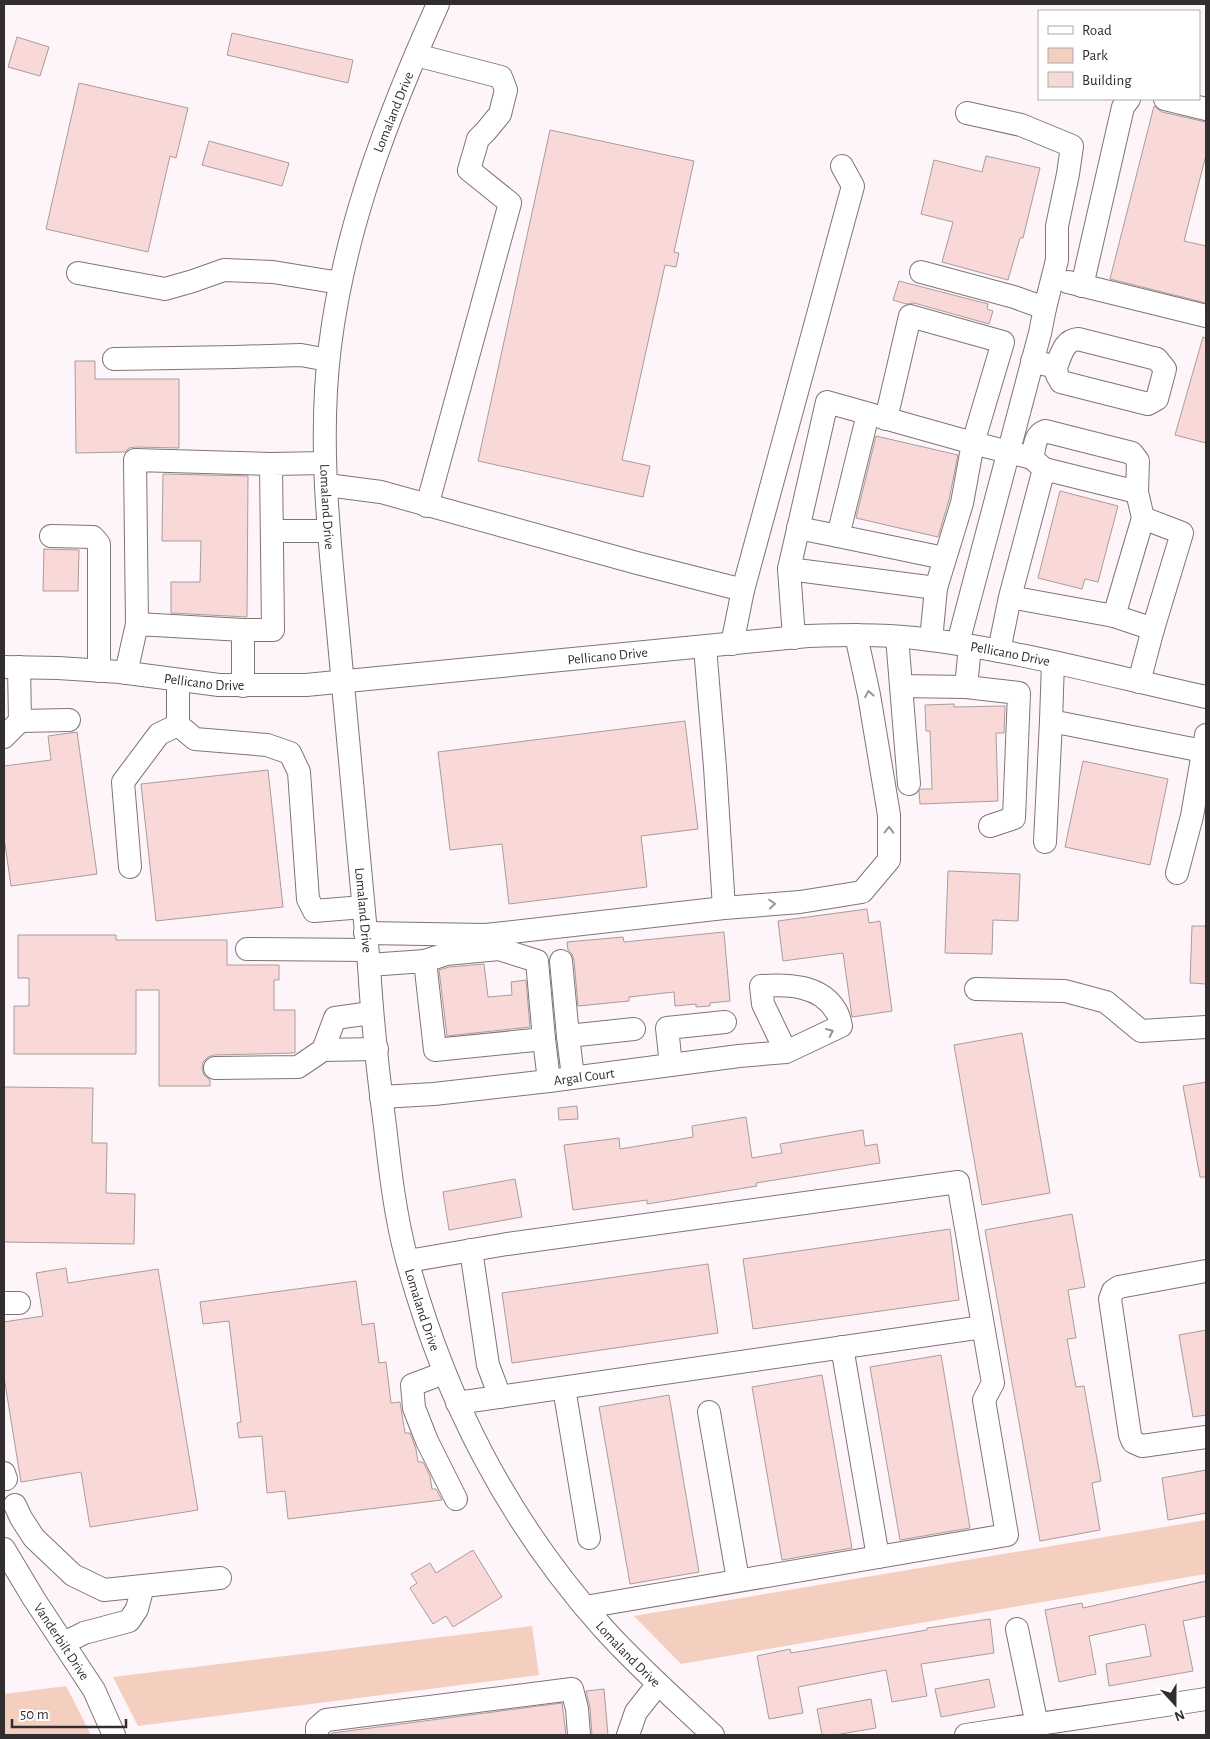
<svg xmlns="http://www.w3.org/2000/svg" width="1210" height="1739" viewBox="0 0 1210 1739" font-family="'Alegreya Sans',sans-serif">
<rect width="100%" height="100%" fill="#fdf5f9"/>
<g fill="#f4cebe">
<polygon points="1206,1520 1206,1574 681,1664 634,1616"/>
<polygon points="532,1626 539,1675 138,1726 113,1677"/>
<polygon points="66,1686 91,1735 4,1735 4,1694"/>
</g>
<g fill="#f9d8d8" stroke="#aa9c9c">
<polygon points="232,33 353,60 348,83 227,55"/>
<polygon points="17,37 49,47 40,76 8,67"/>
<polygon points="79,83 188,108 176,158 170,156 148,252 46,229"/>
<polygon points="1154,106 1162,112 1206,122 1206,155 1184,241 1206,246 1206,303 1110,279"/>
<polygon points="550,130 694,161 674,252 679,253 676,267 665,265 622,460 650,466 643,497 478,461"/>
<polygon points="209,141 289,163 282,186 202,165"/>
<polygon points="986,156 1040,168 1023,238 1020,238 1008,280 942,262 953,222 921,214 934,160 982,172"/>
<polygon points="899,281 988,304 987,309 993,311 989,324 914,303 906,304 893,300"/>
<polygon points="1203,337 1206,338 1206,443 1175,435"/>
<polygon points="75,361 95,361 95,379 179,379 179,448 135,447 129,448 125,452 76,453"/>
<polygon points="876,436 958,455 949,500 938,537 856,518"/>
<polygon points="163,474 248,476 247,617 171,613 171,582 200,582 201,541 162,541"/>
<polygon points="1060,491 1118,506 1098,582 1085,579 1082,589 1038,578"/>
<polygon points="44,549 79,550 78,591 43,591"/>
<polygon points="954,704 954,707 1005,706 1004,733 996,733 998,801 920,804 919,791 921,789 932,789 930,731 926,731 925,705"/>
<polygon points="685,721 698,829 641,836 647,887 509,904 502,844 450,850 438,752"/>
<polygon points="77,732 97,874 11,886 5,844 4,845 4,766 51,760 48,736"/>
<polygon points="1083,761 1168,779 1150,865 1065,847"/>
<polygon points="268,770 283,907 156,921 141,784"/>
<polygon points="948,871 1020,874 1018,921 993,920 992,954 945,953"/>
<polygon points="867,909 869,923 880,921 892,1011 852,1017 843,953 783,961 778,921"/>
<polygon points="1192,926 1206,926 1206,984 1190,983"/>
<polygon points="724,932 730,1001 710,1003 710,1006 696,1007 696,1004 675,1006 674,992 629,997 629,1001 578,1006 574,960 572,954 568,950 567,942 623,937 624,942"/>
<polygon points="18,935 116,935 116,940 227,940 227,965 279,965 279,980 274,980 274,1010 295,1010 295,1053 214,1055 208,1057 203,1062 202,1068 204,1075 210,1080 210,1086 159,1086 159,990 136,990 136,1054 14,1054 14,1006 29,1006 29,978 18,978"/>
<polygon points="484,964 488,997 512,995 511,982 526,980 530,1027 447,1036 439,970 449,967"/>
<polygon points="1022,1033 1050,1193 982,1205 954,1045"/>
<polygon points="1206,1082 1206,1177 1200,1177 1183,1086"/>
<polygon points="4,1087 93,1088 92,1143 107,1143 106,1193 135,1194 134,1244 4,1242"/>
<polygon points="577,1106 578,1119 559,1120 558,1108"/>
<polygon points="746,1117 752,1158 782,1153 780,1144 863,1130 865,1146 877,1144 880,1163 756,1183 757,1186 647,1204 647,1200 573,1210 564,1145 619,1138 620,1149 693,1137 692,1126"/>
<polygon points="515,1179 522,1217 449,1230 443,1192"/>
<polygon points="1072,1214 1085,1287 1068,1290 1076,1338 1067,1339 1076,1387 1084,1386 1101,1481 1092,1483 1100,1530 1040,1541 985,1230"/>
<polygon points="950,1229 959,1300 753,1329 743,1259"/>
<polygon points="708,1264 718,1333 512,1363 502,1293"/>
<polygon points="66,1268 68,1283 158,1269 198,1510 90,1527 81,1472 21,1482 4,1377 4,1322 43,1316 36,1273"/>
<polygon points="356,1281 362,1325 374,1323 379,1363 386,1362 391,1403 400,1402 405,1433 410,1433 416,1449 418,1462 423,1462 430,1476 432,1489 436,1489 442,1500 288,1519 285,1491 267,1493 262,1436 239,1438 237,1423 241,1422 229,1321 203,1324 200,1302"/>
<polygon points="1206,1330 1206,1415 1193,1417 1179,1335"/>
<polygon points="941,1355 970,1528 900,1540 870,1367"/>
<polygon points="822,1375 852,1548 782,1560 752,1387"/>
<polygon points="669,1395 699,1572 630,1584 599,1407"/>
<polygon points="1206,1470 1206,1513 1168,1520 1162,1478"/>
<polygon points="473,1550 502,1597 453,1627 446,1616 433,1624 410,1588 417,1583 411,1574 430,1563 436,1573"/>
<polygon points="1206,1581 1206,1616 1183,1621 1193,1671 1109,1686 1106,1664 1151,1656 1145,1624 1089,1636 1096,1674 1059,1682 1045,1610 1082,1603 1083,1608"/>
<polygon points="990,1619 994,1653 921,1664 927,1696 892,1702 886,1670 798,1687 803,1713 769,1719 757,1656 790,1649 791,1653 927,1630 927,1628"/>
<polygon points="989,1679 995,1707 941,1717 935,1689"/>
<polygon points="604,1689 608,1735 592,1735 590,1708 586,1691"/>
<polygon points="871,1699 876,1728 835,1735 822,1735 817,1709"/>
<polygon points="562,1703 566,1735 330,1735 332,1733"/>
</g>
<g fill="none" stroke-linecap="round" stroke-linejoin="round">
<g stroke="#807479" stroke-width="24">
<g id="minor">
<path id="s1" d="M438 4C389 113 345 225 330 346 318 441 329 536 338 631 348 742 359 854 369 965 372 1019 378 1073 385 1126 390 1170 395 1214 406 1256 444 1397 506 1519 603 1628 637 1666 676 1700 713 1735"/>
<polyline points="416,55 501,77 506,90 500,114 486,131 478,139 469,170 510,203 427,506"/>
<polyline points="1165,99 1206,109"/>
<polyline points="967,113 1021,125 1072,146 1068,174 1057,226 1057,260 1045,308"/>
<polyline points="921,272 1014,297 1045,308 1040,333 958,643"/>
<polyline points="78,273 165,289 193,281 224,270 273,272 340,283"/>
<polyline points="1068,282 1206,316"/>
<polyline points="1082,286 1123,107 1129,99"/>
<polyline points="114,359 235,357 301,355 328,360"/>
<path d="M1032 361 1056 367 1057 375 1061 382 1148 404 1157 399 1165 369 1157 359 1078 339C1064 340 1061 355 1056 367"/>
<polyline points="868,414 838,536 944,558"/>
<polyline points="886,419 910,316 1003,342 973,443 1032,458 1044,469"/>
<path d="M1032 458C1035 448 1034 435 1045 431L1132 453 1138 461 1137 492"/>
<polyline points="327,485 381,492 637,563 743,590"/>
<polyline points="1143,518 1182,533 1153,629"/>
<polyline points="798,528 838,536"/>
<polyline points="272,531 329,531"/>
<polyline points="51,536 93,537 99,544 99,671"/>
<polyline points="789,569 936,588"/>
<polyline points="1114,616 1153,629 1139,682"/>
<polyline points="137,624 135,460 271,464"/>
<polyline points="243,630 273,630 271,464 325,463"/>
<polyline points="897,637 909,784"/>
<polyline points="794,638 789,569 827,402 973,443 962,503 936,588 931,640"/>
<polyline points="732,644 743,590 853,186 842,166"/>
<polyline points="970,646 966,687 1019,693 1014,818 990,826"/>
<polyline points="999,651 1010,597 1044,469 1137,492 1143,518 1114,616 1010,597"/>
<polyline points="1053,662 1051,721 1203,751"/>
<path id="s2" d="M4 667 58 668 120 672 219 685H306L808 636C843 635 879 634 915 638 1013 649 1110 676 1206 697"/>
<polyline points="19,667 20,721"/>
<polyline points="126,673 137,624 243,630 243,686"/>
<polyline points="178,680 178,725 195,739 267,745 290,753 299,772 308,899 314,911 363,907"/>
<polyline points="901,686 966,687"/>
<polyline points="4,737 20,721 69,720"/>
<polyline points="1045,842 1051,721"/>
<polyline points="130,867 123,782 159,734 178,725"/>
<polyline points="1177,873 1192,816 1206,735"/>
<polyline points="724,908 800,902 862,892 889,860 889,815 869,695 856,635"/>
<polyline points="365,933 486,935 724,908 715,767 705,647"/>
<polyline points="247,949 367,950"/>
<polyline points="425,961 446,954 499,949 537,961 544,1039"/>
<polyline points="561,961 568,1036 634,1029"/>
<polyline points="369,965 425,961 435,1050 544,1039 549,1081"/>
<polyline points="976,989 1065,991 1106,1002 1141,1031 1206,1027"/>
<polyline points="568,1036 573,1077"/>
<polyline points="323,1050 335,1018 371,1013"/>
<polyline points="671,1065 667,1028 725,1022"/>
<polyline points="215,1068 298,1067 323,1050 377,1049"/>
<path id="s3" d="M381 1097 434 1094 549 1081 739 1056 786 1052 841 1026C840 1022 839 1015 836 1011 821 985 788 984 761 986L763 1004 786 1052"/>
<polyline points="471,1250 488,1365 500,1397"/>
<polyline points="408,1261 507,1244 958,1182 993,1383 984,1400 1007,1535 585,1607"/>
<polyline points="1206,1271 1119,1287 1113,1291 1110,1299 1130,1435 1133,1442 1142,1446 1206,1437"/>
<polyline points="4,1303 19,1303"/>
<polyline points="842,1347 878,1557"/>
<polyline points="444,1373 412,1385 414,1408 427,1441 456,1499"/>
<polyline points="564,1388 589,1538"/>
<polyline points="457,1403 983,1327"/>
<polyline points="709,1412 738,1580"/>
<polyline points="4,1473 6,1479"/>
<polyline points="15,1505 21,1518 34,1538 73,1575 104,1590 220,1578"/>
<path id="s4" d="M4 1549 34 1599 94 1690 114 1735"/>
<polyline points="1017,1629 1037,1725"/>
<polyline points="64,1643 84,1633 129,1621 137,1609 143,1586"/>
<polyline points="317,1735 317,1728 326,1720 572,1689 577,1709 579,1735"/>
<polyline points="628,1735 636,1712 658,1684"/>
<polyline points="966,1735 1206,1699"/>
</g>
</g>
<use href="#minor" stroke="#fff" stroke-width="22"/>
</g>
<defs><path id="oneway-chevron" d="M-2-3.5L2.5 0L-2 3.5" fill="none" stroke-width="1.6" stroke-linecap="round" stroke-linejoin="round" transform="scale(1.25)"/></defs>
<g stroke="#989697">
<use href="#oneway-chevron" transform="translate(869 694) rotate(-100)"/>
<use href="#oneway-chevron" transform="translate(889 830) rotate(-89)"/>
<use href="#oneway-chevron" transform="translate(772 904) rotate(-4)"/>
<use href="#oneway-chevron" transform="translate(830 1032) rotate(-25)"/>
</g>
<g text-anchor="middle" stroke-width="4.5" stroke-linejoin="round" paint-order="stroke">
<g font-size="14" fill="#322d2f" stroke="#fff">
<text transform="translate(393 112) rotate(-68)" y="5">Lomaland Drive</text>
<text dy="5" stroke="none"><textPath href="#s1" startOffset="521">Lomaland Drive</textPath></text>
<text dy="5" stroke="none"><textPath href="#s2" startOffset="1011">Pellicano Drive</textPath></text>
<text dy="5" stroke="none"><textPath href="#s2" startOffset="606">Pellicano Drive</textPath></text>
<text dy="5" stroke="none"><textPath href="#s2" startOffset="201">Pellicano Drive</textPath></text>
<text dy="5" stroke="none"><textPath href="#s1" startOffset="926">Lomaland Drive</textPath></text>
<text dy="5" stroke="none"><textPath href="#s3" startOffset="204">Argal Court</textPath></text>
<text dy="5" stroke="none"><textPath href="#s1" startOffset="1331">Lomaland Drive</textPath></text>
<text dy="5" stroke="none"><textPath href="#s4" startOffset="109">Vanderbilt Drive</textPath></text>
<text dy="5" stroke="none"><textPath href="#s1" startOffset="1736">Lomaland Drive</textPath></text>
</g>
</g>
<rect width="1210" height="1739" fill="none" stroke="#322d2f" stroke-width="10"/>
<rect x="1038" y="10" width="162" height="90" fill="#ffffff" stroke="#adabac"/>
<rect x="1048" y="26" width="25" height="8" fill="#ffffff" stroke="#adabac"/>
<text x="1082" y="35" font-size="15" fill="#322d2f">Road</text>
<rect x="1048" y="48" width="25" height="15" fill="#f4cebe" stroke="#adabac"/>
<text x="1082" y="60" font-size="15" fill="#322d2f">Park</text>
<rect x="1048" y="72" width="25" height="15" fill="#f9d8d8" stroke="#adabac"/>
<text x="1082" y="85" font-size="15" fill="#322d2f">Building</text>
<g transform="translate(1175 1704) rotate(159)" stroke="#ffffff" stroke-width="4" paint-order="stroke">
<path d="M0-4L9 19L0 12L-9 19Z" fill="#322d2f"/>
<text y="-8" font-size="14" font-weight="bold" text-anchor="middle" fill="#322d2f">N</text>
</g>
<path d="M12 1719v8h114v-8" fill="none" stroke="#322d2f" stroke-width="2.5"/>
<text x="20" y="1719" font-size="15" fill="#322d2f" stroke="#ffffff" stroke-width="4" paint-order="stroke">50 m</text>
</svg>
